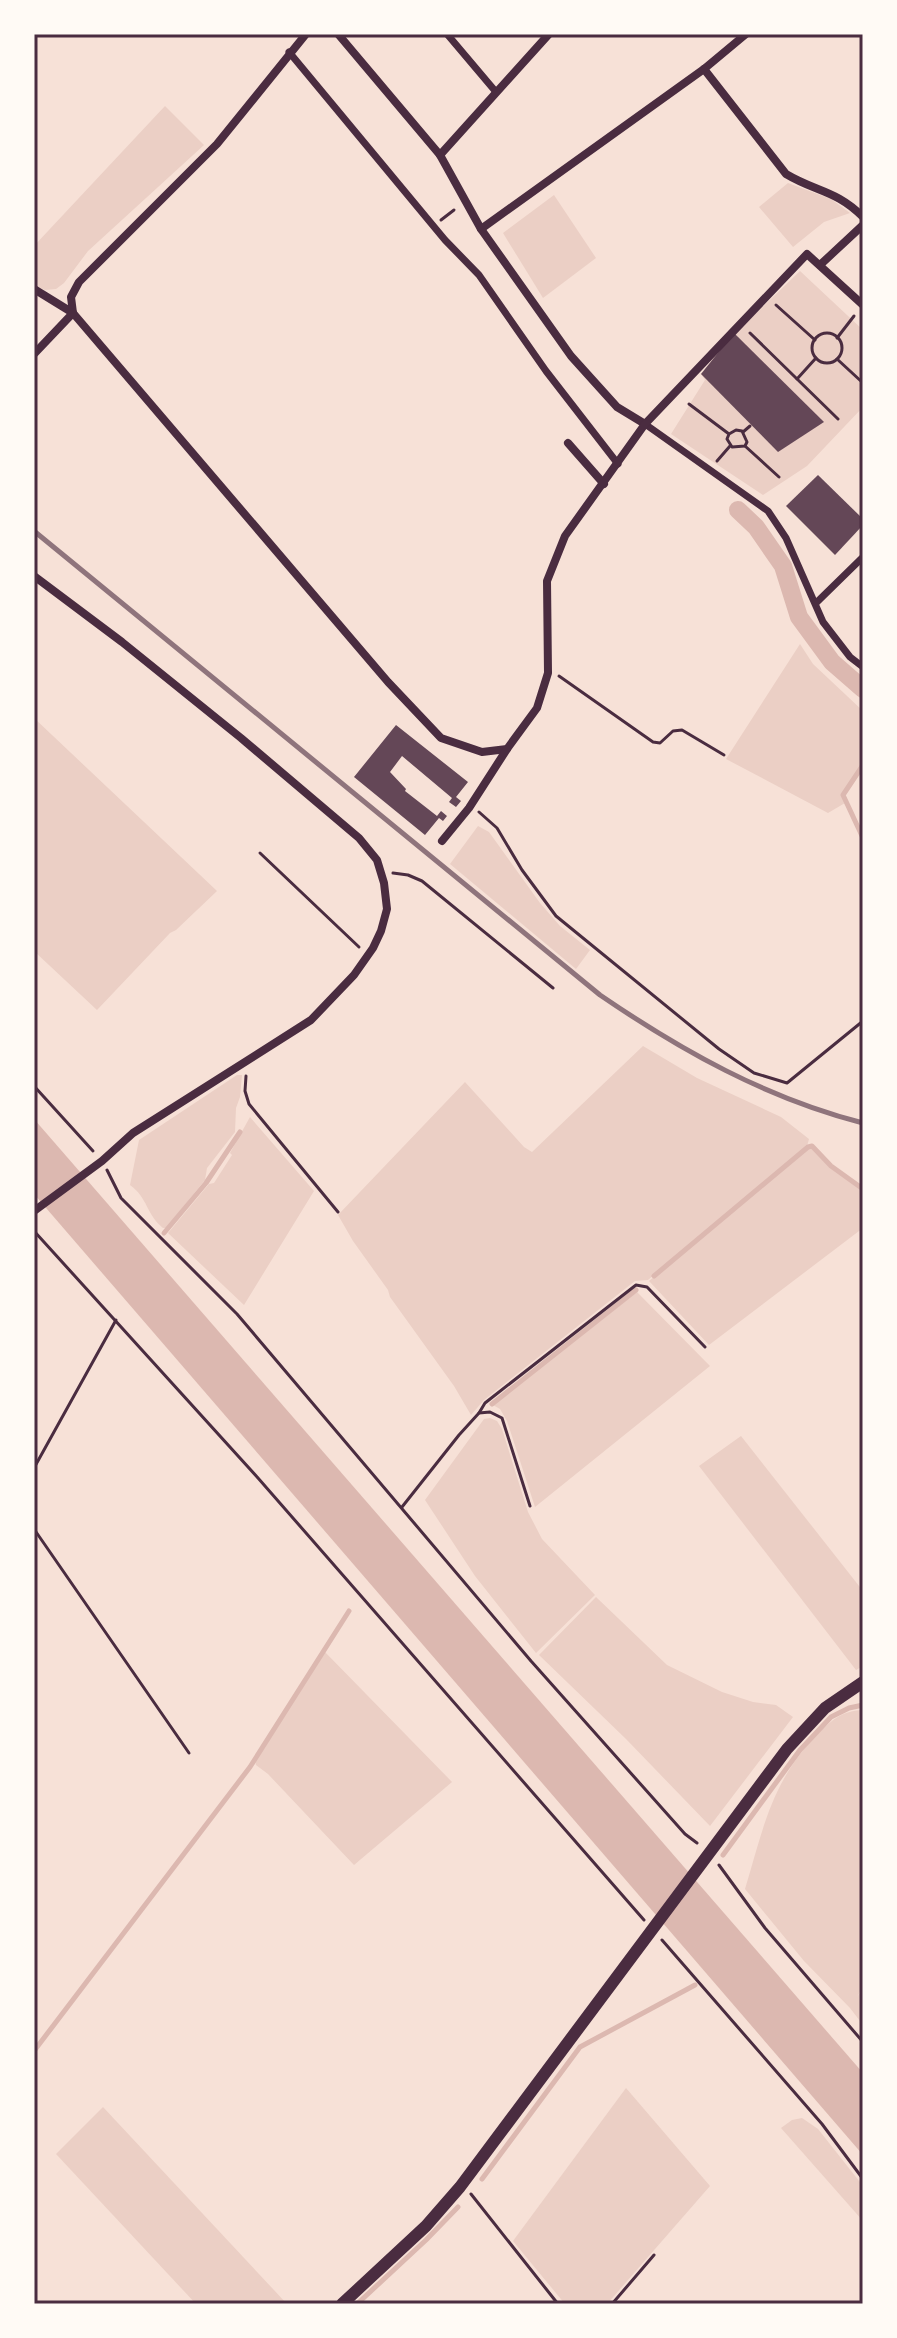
<svg xmlns="http://www.w3.org/2000/svg" width="897" height="2338" viewBox="0 0 897 2338" font-family="'Roboto Condensed',sans-serif">
<rect width="100%" height="100%" fill="#f7e1d7"/>
<g fill="#ebcfc5">
<polygon points="165,106 204,145 88,251 64,283 56,289 45,290 34,285 34,246"/>
<polygon points="788,183 831,199 850,213 824,222 793,247 759,207"/>
<polygon points="554,195 596,258 543,298 503,233"/>
<polygon points="800,271 863,330 863,407 807,466 763,495 671,434 705,380 701,374 726,342"/>
<polygon points="800,644 813,664 863,711 863,762 842,795 845,803 828,813 726,759"/>
<polygon points="34,718 217,891 176,930 170,933 97,1010 34,951"/>
<polygon points="478,826 489,832 540,903 560,926 590,950 576,969 450,864"/>
<polygon points="643,1046 697,1078 781,1117 809,1139 807,1146 648,1280 635,1281 484,1400 471,1415 454,1386 390,1297 388,1290 353,1241 338,1215 465,1082 524,1147 532,1152"/>
<path d="M237 1075H242L240 1097 236 1108 235 1132 207 1168 205 1180 166 1228H163C146 1214 148 1198 130 1185L139 1140Z"/>
<polygon points="250,1117 314,1191 244,1305 168,1233 209,1184 214,1183 232,1155 230,1153"/>
<polygon points="809,1148 812,1148 832,1168 863,1191 863,1228 709,1345 649,1281"/>
<polygon points="637,1292 710,1366 535,1507 507,1421 500,1409 493,1405"/>
<polygon points="490,1418 497,1421 502,1429 528,1512 542,1539 595,1595 536,1653 475,1576 425,1500 484,1419"/>
<polygon points="741,1436 863,1591 863,1666 856,1670 699,1466"/>
<polygon points="596,1597 667,1665 722,1692 753,1702 776,1705 793,1717 710,1826 626,1739 539,1655"/>
<polygon points="323,1650 452,1782 354,1865 268,1774 256,1765 255,1761"/>
<path d="M863 1710V1987L857 1997 863 1989V2025L850 2008 804 1961 745 1889C763 1830 771 1782 816 1736 831 1721 840 1711 863 1710Z"/>
<polygon points="626,2088 710,2186 607,2304 565,2304 513,2241"/>
<polygon points="103,2107 287,2304 196,2304 56,2154"/>
<polygon points="802,2118 818,2129 863,2186 863,2221 781,2128 792,2120"/>
</g>
<polygon fill="#dcb8b0" points="34,1119 863,2073 863,2155 34,1194"/>
<g fill="none" stroke-linecap="round" stroke-linejoin="round">
<g stroke="#dcb8b0" stroke-width="5">
<polyline points="863,765 843,795 863,838"/>
<polyline points="164,1233 206,1183 240,1132"/>
<polyline points="654,1276 808,1147 812,1146 831,1166 863,1189"/>
<polyline points="492,1404 636,1290"/>
<polyline points="723,1855 800,1750 831,1717 849,1708 863,1705"/>
<polyline points="34,2051 250,1767 349,1611"/>
<polyline points="482,2179 580,2047 695,1985"/>
<polyline points="357,2304 426,2240 458,2207"/>
</g>
<polyline stroke="#dcb8b0" stroke-width="18" points="738,510 756,527 783,566 799,617 832,662 863,689"/>
</g>
<g fill="#644757">
<polygon points="734,333 824,422 778,452 701,374"/>
<polygon points="818,475 863,519 863,525 835,555 786,506"/>
<polygon points="396,725 468,782 456,797 461,801 456,807 449,802 452,798 402,756 390,772 406,789 405,791 437,816 441,811 447,816 443,821 439,818 425,835 354,777"/>
</g>
<g fill="none" stroke-linecap="round" stroke-linejoin="round">
<g stroke="#4a2c40" stroke-width="3">
<polyline points="441,220 454,210"/>
<polyline points="776,305 815,340"/>
<polyline points="750,333 838,419"/>
<circle cx="827" cy="348" r="15"/>
<polyline points="837,338 854,316"/>
<polyline points="837,359 863,383"/>
<polyline points="797,379 816,358"/>
<polyline points="689,404 729,434 727,439 732,447 745,446 747,442 742,431 736,430 729,434"/>
<polyline points="743,432 750,426"/>
<polyline points="745,446 779,477"/>
<polyline points="717,461 730,446"/>
<polyline points="559,676 653,742 660,743 673,731 682,730 724,755"/>
<polyline points="479,812 497,828 522,870 556,916 719,1049 754,1073 787,1083 863,1021"/>
<polyline points="260,853 359,947"/>
<polyline points="393,873 408,875 422,881 553,988"/>
<polyline points="246,1076 245,1091 249,1104 338,1212"/>
<polyline points="34,1086 93,1151"/>
<polyline points="107,1170 121,1198 237,1314 531,1661 685,1834 697,1843"/>
<polyline points="34,1231 258,1478 644,1920"/>
<polyline points="479,1413 485,1403 636,1285 647,1287 705,1347"/>
<polyline points="34,1468 116,1320"/>
<polyline points="402,1507 459,1435 479,1413 490,1412 502,1418 530,1506"/>
<polyline points="34,1529 189,1753"/>
<polyline points="719,1865 765,1928 863,2042"/>
<polyline points="662,1940 822,2124 863,2179"/>
<polyline points="471,2194 558,2304"/>
<polyline points="612,2304 654,2255"/>
</g>
<g stroke="#4a2c40" stroke-width="7">
<polyline points="447,34 496,92"/>
<polyline points="289,52 445,240 479,275 546,371 618,464"/>
<polyline points="645,424 768,511 786,538 823,622 850,657 863,667"/>
<polyline points="816,603 863,557"/>
</g>
<g stroke="#4a2c40" stroke-width="8">
<polyline points="338,34 440,155 481,229 571,356 617,407 645,424"/>
<path d="M704 69 786 174C816 192 836 190 863 217"/>
<polyline points="440,155 549,34"/>
<polyline points="481,229 704,69 746,34"/>
<polyline points="820,265 863,225"/>
<polyline points="34,289 73,313 388,682 441,738 482,752 507,749 537,708 548,673 547,581 565,536 645,424 807,254 863,305"/>
<polyline points="73,313 71,297 79,282 217,144 306,34"/>
<polyline points="34,354 73,313"/>
<polyline points="568,443 604,484"/>
<polyline points="34,576 122,642 241,738 359,838 377,860 384,883 387,909 381,931 373,948 354,975 311,1020 133,1133 102,1161 34,1211"/>
<polyline points="442,841 469,808 507,749"/>
</g>
<polyline stroke="#4a2c40" stroke-width="12" points="342,2304 426,2226 460,2187 787,1749 825,1708 863,1682"/>
<path stroke="#8f747c" stroke-width="5" d="M34 531 600 995C682 1051 766 1098 863 1123"/>
</g>
<rect width="897" height="2338" fill="none" stroke="#fffaf5" stroke-width="72"/>
<rect x="36" y="36" width="825" height="2266" fill="none" stroke="#4a2c40" stroke-width="3"/>
</svg>
